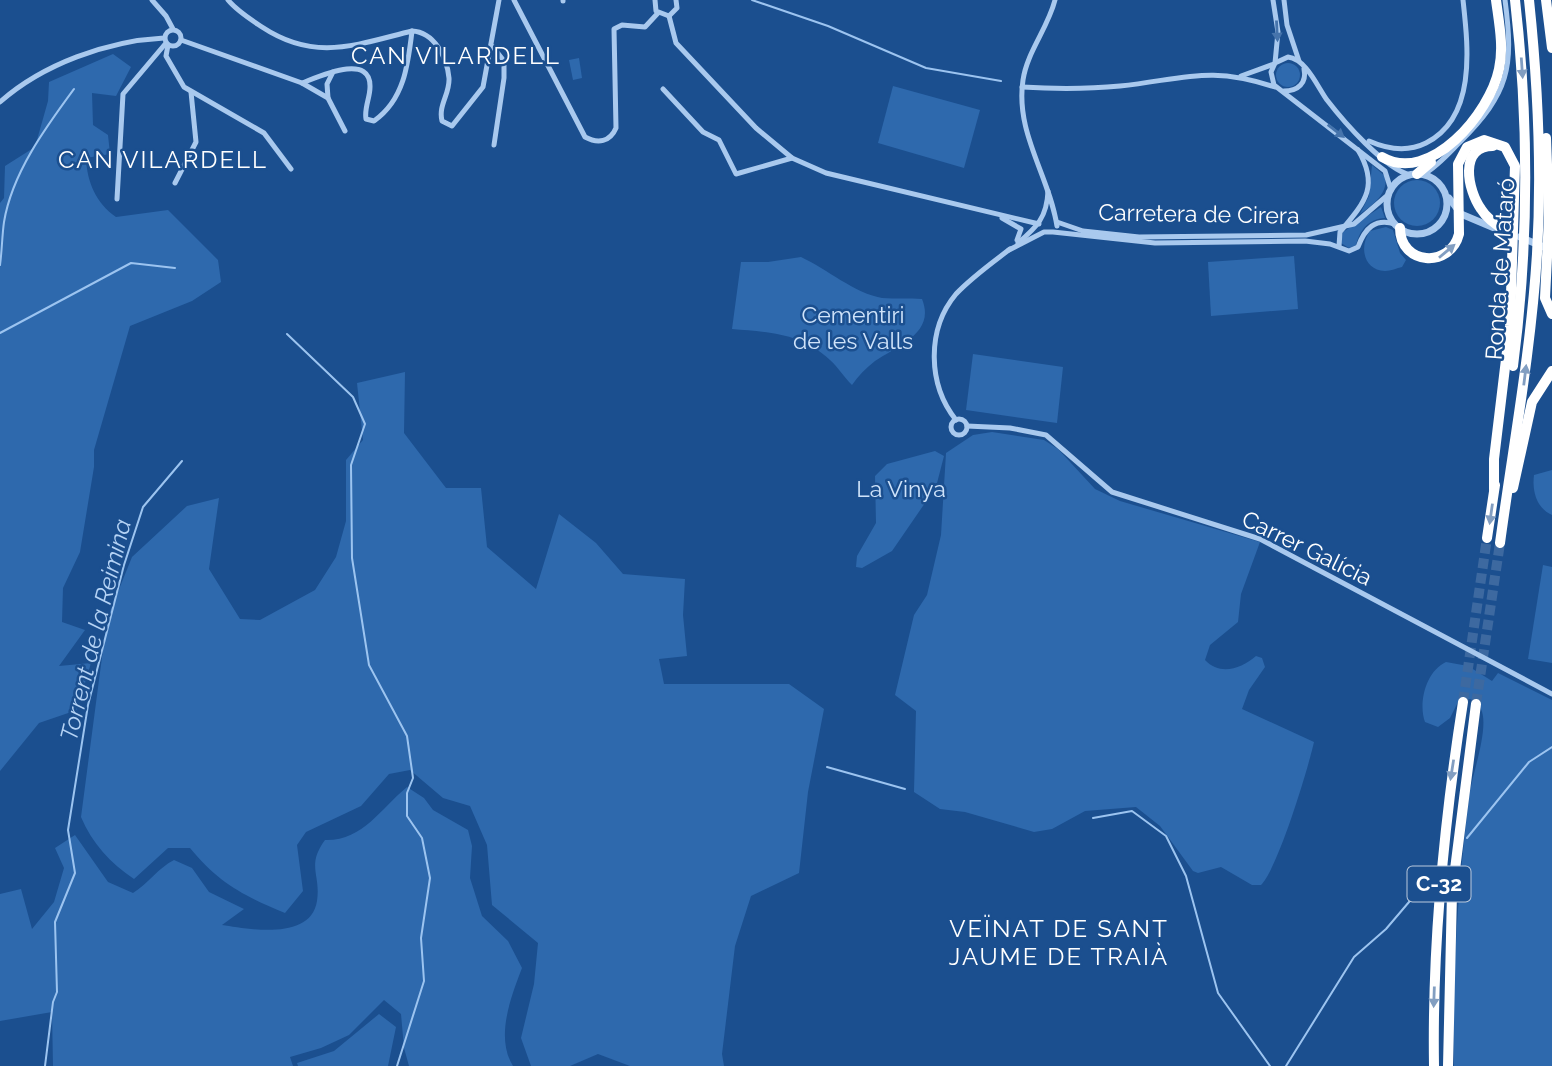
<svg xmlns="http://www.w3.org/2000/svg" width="1552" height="1066" viewBox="0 0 1552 1066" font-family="Raleway,sans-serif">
<rect width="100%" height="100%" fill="#1b4f8f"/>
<g fill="#2e69ad">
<path d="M113 54 131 67 116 96 92 93 93 125 108 135 110 154 86 158C87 182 96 203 116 217L168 210 218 260 221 282 192 301 130 326 94 450V467L80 552 63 588 62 622 85 630 59 666 91 663 77 710 39 723 0 771V203L4 198 5 166 35 147 48 101 49 82Z"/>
<polygon points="579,58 582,78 573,80 569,60"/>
<circle cx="1288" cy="75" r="12"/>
<polygon points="893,86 980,110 964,168 878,143"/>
<path d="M1372 165 1385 176C1389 193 1373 205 1360 214L1369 196Z"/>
<circle cx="1417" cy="203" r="23"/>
<path d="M1381 207 1385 218C1368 219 1360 230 1356 245L1349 248 1341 243 1343 232Z"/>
<path d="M1386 227 1393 230 1400 253 1406 260 1402 267C1397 268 1391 271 1385 271 1363 270 1359 246 1370 231Z"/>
<polygon points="1294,256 1298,309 1211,316 1208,262"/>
<path d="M801 257C827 269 854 293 882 298 895 299 909 298 922 299 936 333 897 346 875 361 866 368 858 376 852 385 844 377 838 367 830 360 802 333 769 332 732 329L741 262H768Z"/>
<polygon points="973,354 1063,367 1057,423 966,410"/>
<path d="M405 372 404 433 446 488H481L487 547 536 589 559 514 596 543 623 574 685 579 683 615 687 656 659 659 664 684H789L824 709 808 792 799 873 751 896 735 946 722 1054 724 1066H630L598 1054 570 1066H531L521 1038 534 984 538 943 492 905 487 845 470 806 443 798 410 770 389 774 361 806 306 832 297 845 303 891 285 913C242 895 219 883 190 848H168L134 879C110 863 92 843 81 817L107 619 132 557 187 506 219 498 209 569 240 619 260 620 315 590 336 557 346 521V460L363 440 357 383Z"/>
<path d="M992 432 1044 440 1058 449 1095 489 1120 501 1260 542 1241 594 1238 622 1210 645 1205 660C1220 676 1241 669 1256 656L1262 658 1265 667 1249 690 1242 709 1314 742C1308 769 1278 868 1261 885H1252L1221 867 1198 873 1193 871 1160 826 1136 807 1085 811 1052 829 1034 832 965 812 940 809 914 792 916 711 895 695 914 615 927 595 941 535 946 453 973 435Z"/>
<polygon points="935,451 944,456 936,487 892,551 862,568 856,567 857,556 876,523 875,476 887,464"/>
<path d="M1552 470V515C1536 508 1532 490 1534 475Z"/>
<polygon points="1543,565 1552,567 1552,663 1528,659"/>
<path d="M1446 662 1468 666 1492 681 1498 673 1552 700V1066H1454C1452 976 1458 887 1469 798 1471 777 1490 728 1481 709 1477 699 1468 697 1459 700L1450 718 1438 727 1425 722C1418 703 1426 671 1446 662Z"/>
<path d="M407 787 424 798 433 810 468 830 472 846 470 878 482 916 508 941 522 968C511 997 495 1037 513 1066H409L404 1048 401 1014 384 1000 349 1035 321 1048 290 1057 293 1066H53L52 1012 0 1021V894L21 889 32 929 54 902 64 868 55 848 75 835 108 882 133 893C149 883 158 868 174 860L192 868 209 892 244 909 222 925C248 929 311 941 317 901 321 874 306 866 325 840 363 841 380 809 407 787Z"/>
<polygon points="379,1014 396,1027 388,1066 298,1066 297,1063 334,1051"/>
</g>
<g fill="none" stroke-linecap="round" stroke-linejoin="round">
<g stroke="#9cc4f0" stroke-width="2">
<polyline points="752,0 828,26 926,68 1001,81"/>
<path d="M0 265C2 251 2 236 4 222 12 173 46 127 74 89"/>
<polyline points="0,333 131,263 175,268"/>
<polyline points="287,334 353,397 365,424 351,465 352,558 369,665 407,736 413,778 407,793 407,816 422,838 430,878 421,938 424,981 397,1066"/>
<polyline points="827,767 905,789"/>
<polyline points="1093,818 1132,811 1166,836 1186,876 1218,993 1270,1066"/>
<polyline points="1467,838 1529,762 1552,747"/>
<polyline points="45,1066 53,1002 57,992 55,922 75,873 68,830 88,705 124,565 143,507 182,461"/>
<polyline points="1286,1066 1354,957 1386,929 1432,875"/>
</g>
<g stroke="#3d69a0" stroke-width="10" stroke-dasharray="10 5" stroke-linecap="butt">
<polyline points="1463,702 1487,538"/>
<polyline points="1476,704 1500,543"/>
</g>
<g stroke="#a9c9ee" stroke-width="5">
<polyline points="152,0 166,16 173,29"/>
<path d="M228 0C237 11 250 19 262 27 315 62 355 45 412 31"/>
<path d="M514 0 585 137C598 144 610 142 616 128L614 29 622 25 645 27 658 13"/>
<polyline points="563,0 563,1"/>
<polyline points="655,0 656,11 669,16"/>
<path d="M1055 0C1048 28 1027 52 1023 80 1015 133 1049 175 1057 226"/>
<polyline points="1273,0 1278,32 1275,63"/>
<polyline points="1284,0 1287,25 1299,61"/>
<polyline points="669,16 676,43 756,128 792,158 826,173 1039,224"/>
<polyline points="669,16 677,8 676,0"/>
<circle cx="173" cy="38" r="8"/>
<polyline points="181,40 302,83 328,98 345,131"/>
<polyline points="168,45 166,56 184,87 264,133 291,169"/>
<polyline points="493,47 504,61 504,78 494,145"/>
<polyline points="1241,76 1274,64"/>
<path d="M302 83C318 77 371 52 370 87 370 98 364 108 366 119L374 121C404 100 408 65 412 31 434 32 447 57 449 78 450 94 438 105 442 121L452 126 483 87 499 0"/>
<path d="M1022 87C1055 89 1088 89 1120 86 1185 79 1209 65 1275 87"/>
<polyline points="663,89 703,132 719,140 736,174 792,158"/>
<path d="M1284 91C1298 91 1307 83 1304 69"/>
<polyline points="328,98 327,84 333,72"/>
<path d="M0 102C43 64 107 41 164 38"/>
<path d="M1369 141C1387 149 1408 152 1426 143 1477 117 1468 46 1463 0"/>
<path d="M1424 174C1438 166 1449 153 1460 142 1509 93 1514 68 1505 0"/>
<polyline points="175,183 196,142 191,92"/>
<path d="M1391 190 1385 171 1274 85 1271 72 1275 63 1288 57C1306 59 1317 86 1327 100 1344 122 1384 168 1410 175"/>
<polyline points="117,199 123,94 166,43"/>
<polyline points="1002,218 1021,229 1017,240"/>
<polyline points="1057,222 1083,231 1139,237 1306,235 1354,224 1389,194"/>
<path d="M1018 243C1037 227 1047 217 1048 191"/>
<path d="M1339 246 1340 232C1364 203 1380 187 1358 150"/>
<path d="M1009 250 1044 232H1053L1155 243 1305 241 1330 244 1349 251 1358 247C1365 228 1375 218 1395 224"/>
<circle cx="959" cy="427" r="8"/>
<path d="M956 420C928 385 926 330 956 294 972 277 992 263 1010 249"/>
<polyline points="967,426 1010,428 1046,435 1112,492 1260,539 1552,694"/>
</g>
<g stroke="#a9c9ee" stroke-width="7">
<circle cx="1417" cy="204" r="30"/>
<polyline points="1449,198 1461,214 1499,230"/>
<polyline points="1520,237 1551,250"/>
</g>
<g stroke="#fff" stroke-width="10">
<polyline points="1546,0 1552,48"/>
<polyline points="1546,138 1549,217 1545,298 1552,314"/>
<path d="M1493 146C1458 146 1468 191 1481 209 1487 219 1497 225 1507 232"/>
<path d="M1382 157C1430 185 1490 113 1499 69 1504 47 1499 23 1496 0"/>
<polyline points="1417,174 1431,162"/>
<path d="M1400 228C1400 265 1450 269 1459 234L1458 164 1467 147 1484 140 1505 147 1515 166 1510 326 1494 459V489"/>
<path d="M1513 366C1529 244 1529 122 1515 0"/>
<polyline points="1513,488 1532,402 1552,371"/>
<polyline points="1487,538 1495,485"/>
<path d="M1500 543C1513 447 1531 351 1537 254 1542 169 1538 85 1529 0"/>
<path d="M1434 1066C1432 944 1444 823 1463 702"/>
<polyline points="1448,1066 1452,893 1476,704"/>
</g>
</g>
<defs><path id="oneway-solid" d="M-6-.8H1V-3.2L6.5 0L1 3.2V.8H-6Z" transform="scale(1.75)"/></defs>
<g fill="#4674ac">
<use href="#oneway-solid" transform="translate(1277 31) rotate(87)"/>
<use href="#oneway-solid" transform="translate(1336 131) rotate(38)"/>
</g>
<g fill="#829ec1">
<use href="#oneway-solid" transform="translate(1522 68) rotate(86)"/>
<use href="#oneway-solid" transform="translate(1447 251) rotate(-40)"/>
<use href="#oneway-solid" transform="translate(1525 375) rotate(-83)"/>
<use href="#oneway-solid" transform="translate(1491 514) rotate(98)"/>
<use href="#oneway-solid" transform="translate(1452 770) rotate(99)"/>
<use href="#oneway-solid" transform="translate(1434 997) rotate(92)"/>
</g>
<g text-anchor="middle" stroke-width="5" stroke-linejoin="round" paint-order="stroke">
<rect fill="#1b4f8f" stroke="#bbcadd" stroke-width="2" x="1407.5" y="866.5" width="63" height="35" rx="5"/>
<g font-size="21" font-weight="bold" fill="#fff">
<text x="1439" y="891">C-32</text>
</g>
<g font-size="23" fill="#fff" stroke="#1b4f8f">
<text transform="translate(1199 214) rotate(1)" y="8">Carretera de Cirera</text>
<text transform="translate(1500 269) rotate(-86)" y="8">Ronda de Mataró</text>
<text transform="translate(1307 548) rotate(26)" y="8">Carrer Galícia</text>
</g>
<g font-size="23" fill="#cfe3fa" stroke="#1b4f8f">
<text x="853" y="323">Cementiri<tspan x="853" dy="26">de les Valls</tspan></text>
<text x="901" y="497">La Vinya</text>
</g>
<g font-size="24" letter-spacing="2" fill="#fff" stroke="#1b4f8f">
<text x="456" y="64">CAN VILARDELL</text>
<text x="163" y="168">CAN VILARDELL</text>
<text x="1059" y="937">VEÏNAT DE SANT<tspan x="1059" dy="28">JAUME DE TRAIÀ</tspan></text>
</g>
<g font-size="24" font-style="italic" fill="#b5d3f5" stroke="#1b4f8f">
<text transform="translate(96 630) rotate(-76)" y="8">Torrent de la Reimina</text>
</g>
</g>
</svg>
